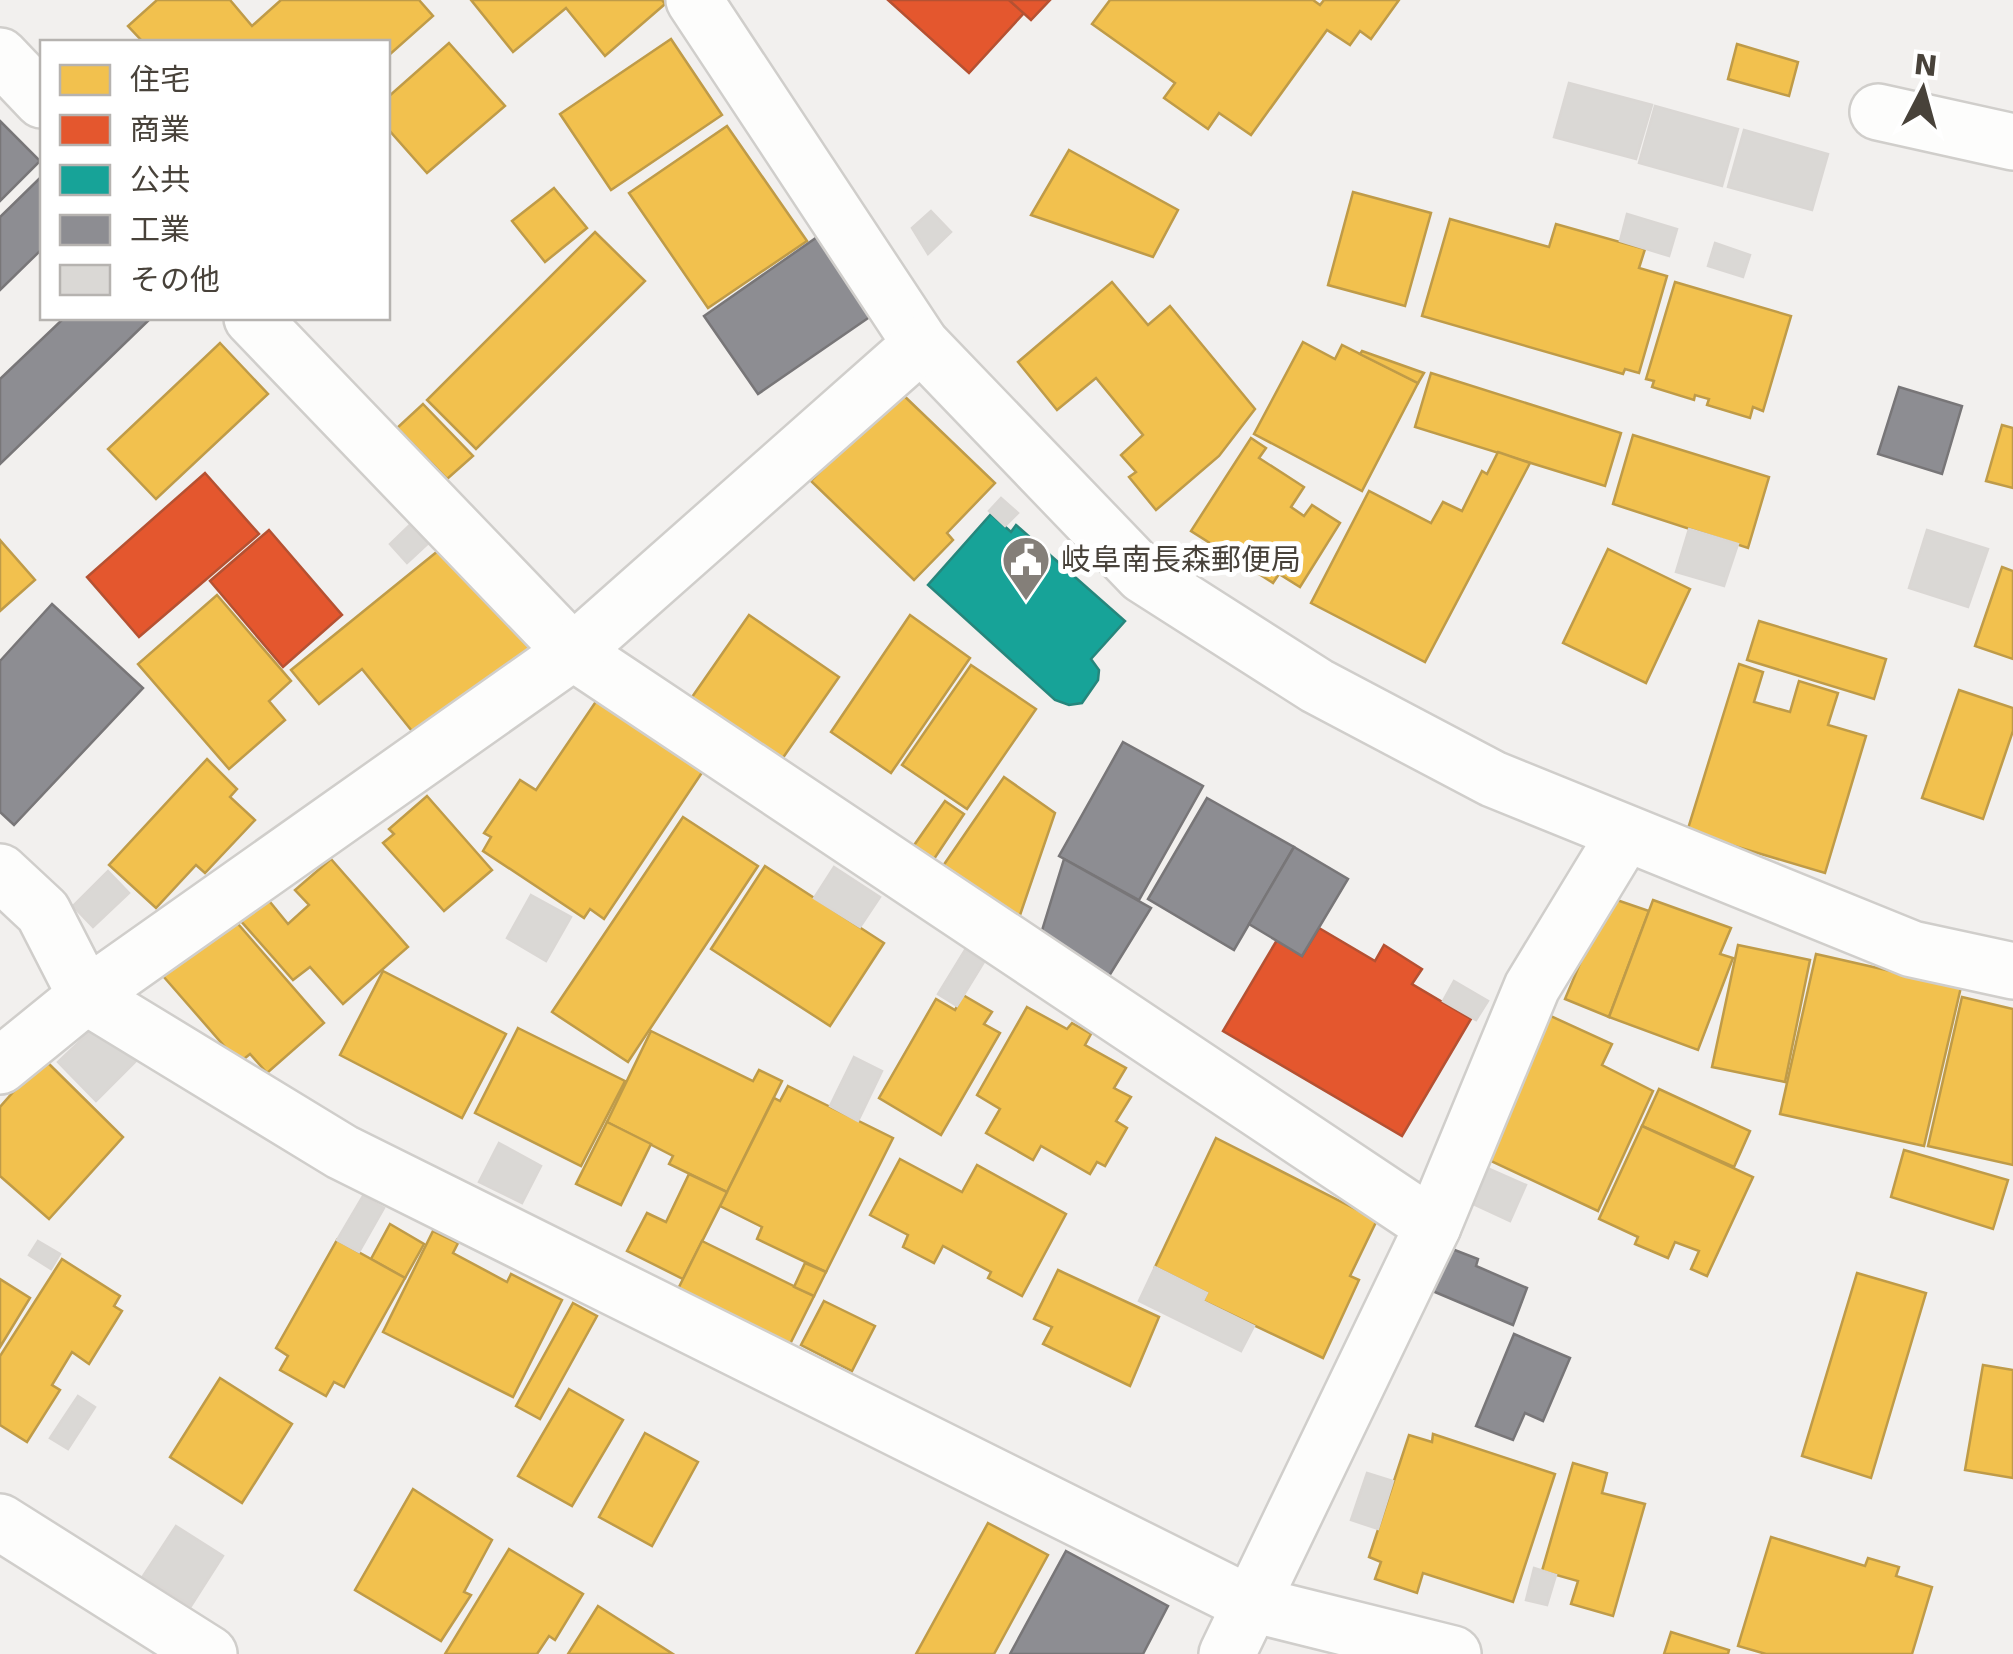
<svg xmlns="http://www.w3.org/2000/svg" width="2013" height="1654" viewBox="0 0 2013 1654" font-family="'DejaVu Sans','Noto Sans JP',sans-serif">
<rect width="100%" height="100%" fill="#f2f0ee"/>
<g fill="#f2c14e" stroke="#bf9b48" stroke-width="2.5">
<polygon points="157,0 230,0 252,26 281,0 419,0 433,16 388,56 388,42 143,42 128,26"/>
<polygon points="471,0 662,0 665,4 605,56 566,8 513,52"/>
<polygon points="1110,0 1313,0 1320,5 1324,0 1399,0 1371,39 1360,31 1350,45 1327,30 1251,135 1219,113 1208,129 1164,98 1175,83 1092,24"/>
<polygon points="671,39 722,115 611,190 560,114"/>
<polygon points="449,43 505,106 427,173 388,129 388,97"/>
<polygon points="1737,44 1798,62 1789,96 1728,79"/>
<polygon points="727,126 807,241 708,308 629,193"/>
<polygon points="1069,150 1178,210 1153,257 1031,215"/>
<polygon points="554,188 587,228 545,262 512,221"/>
<polygon points="1353,192 1431,213 1405,306 1328,285"/>
<polygon points="1450,219 1549,247 1556,224 1645,249 1639,268 1667,276 1639,373 1625,369 1623,374 1422,316"/>
<polygon points="595,232 645,281 476,449 427,400"/>
<polygon points="1112,282 1148,325 1170,306 1255,409 1219,456 1156,510 1129,477 1136,472 1121,455 1143,435 1096,378 1057,410 1018,362"/>
<polygon points="1675,282 1791,316 1763,411 1753,407 1750,418 1707,405 1709,399 1695,395 1694,400 1652,387 1654,381 1646,379"/>
<polygon points="1303,342 1335,359 1342,345 1418,383 1362,491 1254,434"/>
<polygon points="220,343 268,394 156,499 108,449"/>
<polygon points="1362,351 1424,373 1418,383 1360,354"/>
<polygon points="1431,373 1621,433 1605,486 1415,427"/>
<polygon points="899,391 995,483 947,533 953,540 914,580 811,481"/>
<polygon points="423,404 473,456 447,479 397,428"/>
<polygon points="2002,425 2013,428 2013,488 1986,481"/>
<polygon points="1633,435 1769,477 1748,548 1613,504"/>
<polygon points="1251,438 1266,448 1259,458 1304,487 1291,507 1304,516 1312,505 1340,523 1300,587 1279,574 1273,583 1191,531"/>
<polygon points="1498,452 1530,463 1425,662 1311,603 1369,491 1431,523 1443,502 1462,511 1482,471 1487,474"/>
<polygon points="0,540 35,580 0,611"/>
<polygon points="444,546 537,646 420,741 362,669 319,704 291,670"/>
<polygon points="1608,549 1690,589 1646,683 1563,643"/>
<polygon points="2002,567 2013,571 2013,659 1975,646"/>
<polygon points="217,595 291,681 269,701 285,720 229,769 138,664"/>
<polygon points="749,615 839,677 780,762 690,700"/>
<polygon points="910,615 970,658 891,773 831,732"/>
<polygon points="1759,621 1886,659 1874,699 1747,660"/>
<polygon points="1739,664 1763,672 1754,702 1790,712 1799,681 1838,693 1828,725 1866,736 1825,873 1687,832"/>
<polygon points="971,665 1036,709 967,809 902,765"/>
<polygon points="1959,690 2013,708 2013,731 1983,819 1922,798"/>
<polygon points="597,700 703,771 604,919 590,909 584,918 483,851 491,837 484,833 520,780 536,790"/>
<polygon points="207,759 237,789 230,797 255,820 205,873 196,865 156,908 109,865"/>
<polygon points="1004,777 1055,813 1019,918 943,866"/>
<polygon points="427,796 492,870 444,911 383,843 394,834 389,829"/>
<polygon points="945,801 964,814 930,865 910,851"/>
<polygon points="683,817 758,866 628,1062 552,1012"/>
<polygon points="331,859 408,947 343,1004 310,967 293,980 240,920 266,897 288,924 309,905 295,890"/>
<polygon points="765,866 884,943 830,1026 711,949"/>
<polygon points="1608,897 1649,911 1609,1017 1565,999"/>
<polygon points="1653,900 1731,928 1720,954 1733,958 1698,1050 1609,1017"/>
<polygon points="232,917 324,1023 267,1073 250,1054 239,1063 163,976"/>
<polygon points="1738,945 1810,960 1785,1082 1712,1067"/>
<polygon points="1816,954 1961,987 1924,1146 1780,1114"/>
<polygon points="383,971 506,1034 462,1118 340,1055"/>
<polygon points="963,995 992,1012 984,1024 1000,1033 941,1135 879,1098 936,999 955,1010"/>
<polygon points="1962,997 2013,1009 2013,1165 1928,1146"/>
<polygon points="1027,1007 1067,1029 1072,1023 1091,1034 1085,1045 1126,1068 1114,1088 1131,1097 1116,1121 1127,1128 1105,1166 1097,1162 1090,1174 1041,1146 1033,1160 986,1133 1000,1109 977,1095"/>
<polygon points="1544,1013 1612,1044 1602,1065 1653,1091 1598,1211 1478,1155"/>
<polygon points="518,1028 625,1081 581,1166 475,1113"/>
<polygon points="651,1031 753,1081 759,1070 782,1081 727,1192 669,1164 673,1156 607,1122"/>
<polygon points="43,1058 123,1137 49,1219 0,1176 0,1107"/>
<polygon points="788,1086 893,1138 826,1272 757,1239 762,1227 720,1206 774,1098 780,1101"/>
<polygon points="1659,1089 1750,1131 1734,1167 1642,1126"/>
<polygon points="607,1122 651,1144 621,1205 576,1184"/>
<polygon points="1642,1126 1753,1177 1707,1276 1691,1269 1699,1251 1675,1242 1668,1258 1635,1244 1638,1237 1599,1219"/>
<polygon points="1216,1138 1377,1220 1350,1276 1359,1280 1323,1358 1203,1301 1207,1293 1155,1267"/>
<polygon points="1904,1150 2008,1180 1993,1229 1891,1197"/>
<polygon points="900,1159 962,1192 977,1165 1066,1214 1022,1296 988,1278 991,1272 943,1246 934,1263 903,1247 908,1235 870,1215"/>
<polygon points="689,1174 727,1192 683,1279 627,1251 647,1213 666,1222"/>
<polygon points="390,1224 424,1244 405,1278 371,1259"/>
<polygon points="433,1231 458,1243 453,1253 507,1282 511,1274 562,1300 513,1397 383,1332"/>
<polygon points="337,1240 405,1278 344,1387 334,1382 326,1396 280,1370 288,1356 276,1348"/>
<polygon points="702,1241 814,1296 790,1344 678,1289"/>
<polygon points="62,1259 120,1296 114,1306 122,1311 89,1364 72,1352 52,1385 60,1390 27,1442 0,1425 0,1356"/>
<polygon points="805,1263 826,1272 814,1296 794,1287"/>
<polygon points="1058,1270 1159,1317 1130,1386 1043,1344 1052,1327 1034,1319"/>
<polygon points="1857,1273 1926,1293 1871,1478 1802,1456"/>
<polygon points="0,1279 30,1298 0,1347"/>
<polygon points="824,1301 875,1326 852,1371 801,1345"/>
<polygon points="573,1303 597,1316 540,1419 516,1406"/>
<polygon points="1983,1365 2013,1370 2013,1478 1965,1470"/>
<polygon points="220,1378 292,1424 242,1503 170,1457"/>
<polygon points="569,1389 623,1420 572,1506 518,1476"/>
<polygon points="645,1433 698,1462 652,1546 599,1517"/>
<polygon points="1433,1434 1555,1474 1513,1602 1423,1573 1417,1593 1375,1579 1381,1562 1369,1557 1409,1435 1432,1442"/>
<polygon points="1573,1463 1607,1473 1602,1493 1645,1504 1613,1616 1571,1604 1578,1581 1542,1571"/>
<polygon points="413,1489 492,1540 464,1592 471,1595 441,1641 355,1590"/>
<polygon points="988,1523 1048,1555 994,1654 916,1654"/>
<polygon points="1771,1537 1865,1566 1868,1558 1899,1567 1896,1576 1932,1587 1912,1654 1766,1654 1738,1646"/>
<polygon points="509,1549 583,1594 555,1640 549,1636 537,1654 445,1654"/>
<polygon points="598,1606 673,1654 568,1654"/>
<polygon points="1671,1632 1729,1650 1728,1654 1664,1654"/>
</g>
<g fill="#e4572e" stroke="#b55132" stroke-width="2.5">
<polygon points="888,0 1009,0 1024,13 969,73"/>
<polygon points="1009,0 1050,0 1031,20"/>
<polygon points="205,473 259,534 139,637 87,577"/>
<polygon points="269,530 342,615 283,667 210,581"/>
<polygon points="1319,928 1375,961 1384,945 1422,969 1412,984 1471,1019 1402,1136 1223,1031 1277,940 1302,956"/>
</g>
<polygon fill="#17a398" stroke="#26867c" stroke-width="2.5" points="991,514 1011,532 1016,525 1125,621 1091,659 1099,670 1098,680 1082,703 1069,705 1055,700 928,585"/>
<g fill="#8d8d92" stroke="#787678" stroke-width="2.5">
<polygon points="0,121 40,161 0,201"/>
<polygon points="42,176 42,249 0,290 0,217"/>
<polygon points="820,235 874,314 758,394 704,316"/>
<polygon points="64,318 151,318 0,464 0,379"/>
<polygon points="1899,387 1962,406 1942,474 1878,454"/>
<polygon points="52,604 143,688 14,825 0,812 0,661"/>
<polygon points="1123,742 1203,786 1139,900 1059,856"/>
<polygon points="1207,798 1294,847 1234,950 1148,899"/>
<polygon points="1294,847 1348,879 1302,956 1249,924"/>
<polygon points="1064,859 1151,908 1109,976 1040,937"/>
<polygon points="1434,1242 1478,1259 1476,1266 1527,1288 1513,1325 1416,1284"/>
<polygon points="1514,1334 1570,1358 1543,1421 1525,1413 1513,1440 1476,1426"/>
<polygon points="1066,1551 1168,1606 1143,1654 1010,1654"/>
</g>
<g fill="#dad8d5" stroke="#dad7d4" stroke-width="2.5">
<polygon points="1569,83 1652,105 1636,159 1554,137"/>
<polygon points="1655,106 1738,129 1722,186 1639,163"/>
<polygon points="1744,130 1828,154 1812,210 1728,187"/>
<polygon points="931,211 951,232 928,254 912,228"/>
<polygon points="1627,214 1677,229 1669,256 1620,241"/>
<polygon points="1715,243 1750,255 1743,277 1708,266"/>
<polygon points="1001,498 1018,513 1005,526 989,511"/>
<polygon points="417,518 435,537 407,563 390,544"/>
<polygon points="1689,529 1738,544 1724,586 1676,572"/>
<polygon points="1927,530 1988,549 1968,607 1909,588"/>
<polygon points="834,867 880,897 860,927 814,898"/>
<polygon points="108,871 129,893 93,927 73,906"/>
<polygon points="531,895 571,917 546,961 507,938"/>
<polygon points="965,950 984,962 957,1006 938,994"/>
<polygon points="1454,981 1488,1001 1476,1020 1443,1001"/>
<polygon points="101,1021 145,1052 96,1101 58,1062"/>
<polygon points="854,1057 882,1071 858,1121 830,1106"/>
<polygon points="499,1143 541,1166 522,1203 479,1182"/>
<polygon points="1478,1164 1526,1185 1510,1221 1462,1199"/>
<polygon points="363,1196 384,1208 359,1252 337,1240"/>
<polygon points="38,1241 60,1254 51,1269 29,1255"/>
<polygon points="1155,1267 1207,1293 1203,1301 1254,1326 1241,1351 1139,1301"/>
<polygon points="78,1396 95,1407 68,1449 50,1438"/>
<polygon points="1367,1473 1393,1481 1378,1529 1351,1520"/>
<polygon points="176,1526 223,1556 191,1606 143,1576"/>
<polygon points="1534,1568 1556,1575 1547,1605 1526,1600"/>
</g>
<g fill="none" stroke-linecap="round" stroke-linejoin="round">
<g stroke="#d0cecb" stroke-width="60">
<g id="minor">
<polyline points="694,0 921,344 1143,575 1317,686 1493,779 1912,949 2013,971"/>
<polyline points="0,56 42,100"/>
<polyline points="1878,112 2013,142"/>
<polyline points="252,318 573,652 1433,1226"/>
<polyline points="0,872 43,912 86,996 342,1152 1248,1603 1453,1654"/>
<polyline points="0,1066 86,996 573,652 921,344"/>
<polyline points="0,1522 209,1654"/>
<polyline points="1227,1654 1433,1226 1532,987 1625,834"/>
</g>
</g>
<use href="#minor" stroke="#fdfdfc" stroke-width="55"/>
</g>
<defs>
<g id="civic-pin" transform="scale(2.5)"><path d="M0 17L-7.5 6A9.5 9.5 0 1 1 7.5 6Z" fill="#847f79" stroke="#fff"/><path d="M-.6-6.5H3V-4.5H.6V-3L4-1V1h2V6H-6V1h2V-1L-.6-3ZM-1.2 2.5V6h2.4V2.5Z" fill="#fff"/></g>
</defs>
<g fill-rule="evenodd">
<use href="#civic-pin" x="1026" y="560"/>
</g>
<g text-anchor="middle" stroke-width="10" stroke-linejoin="round" paint-order="stroke">
<g font-size="30" fill="#48423a" stroke="#fff" text-anchor="start">
<text x="1061" y="570">岐阜南長森郵便局</text>
</g>
</g>
<rect x="40" y="40" width="350" height="280" fill="#ffffff" stroke="#b6b3b0" stroke-width="2.5"/>
<rect x="60" y="65" width="50" height="30" fill="#f2c14e" stroke="#b6b3b0" stroke-width="2.5"/>
<text x="130" y="90" font-size="30" fill="#48423a">住宅</text>
<rect x="60" y="115" width="50" height="30" fill="#e4572e" stroke="#b6b3b0" stroke-width="2.5"/>
<text x="130" y="140" font-size="30" fill="#48423a">商業</text>
<rect x="60" y="165" width="50" height="30" fill="#17a398" stroke="#b6b3b0" stroke-width="2.5"/>
<text x="130" y="190" font-size="30" fill="#48423a">公共</text>
<rect x="60" y="215" width="50" height="30" fill="#8d8d92" stroke="#b6b3b0" stroke-width="2.5"/>
<text x="130" y="240" font-size="30" fill="#48423a">工業</text>
<rect x="60" y="265" width="50" height="30" fill="#dad8d5" stroke="#b6b3b0" stroke-width="2.5"/>
<text x="130" y="290" font-size="30" fill="#48423a">その他</text>
<g transform="translate(1923 90) rotate(6)" stroke="#ffffff" stroke-width="8" paint-order="stroke">
<path d="M0-8L18 38L0 25L-18 38Z" fill="#48423a"/>
<text y="-15" font-size="28" font-weight="bold" text-anchor="middle" fill="#48423a">N</text>
</g>
</svg>
